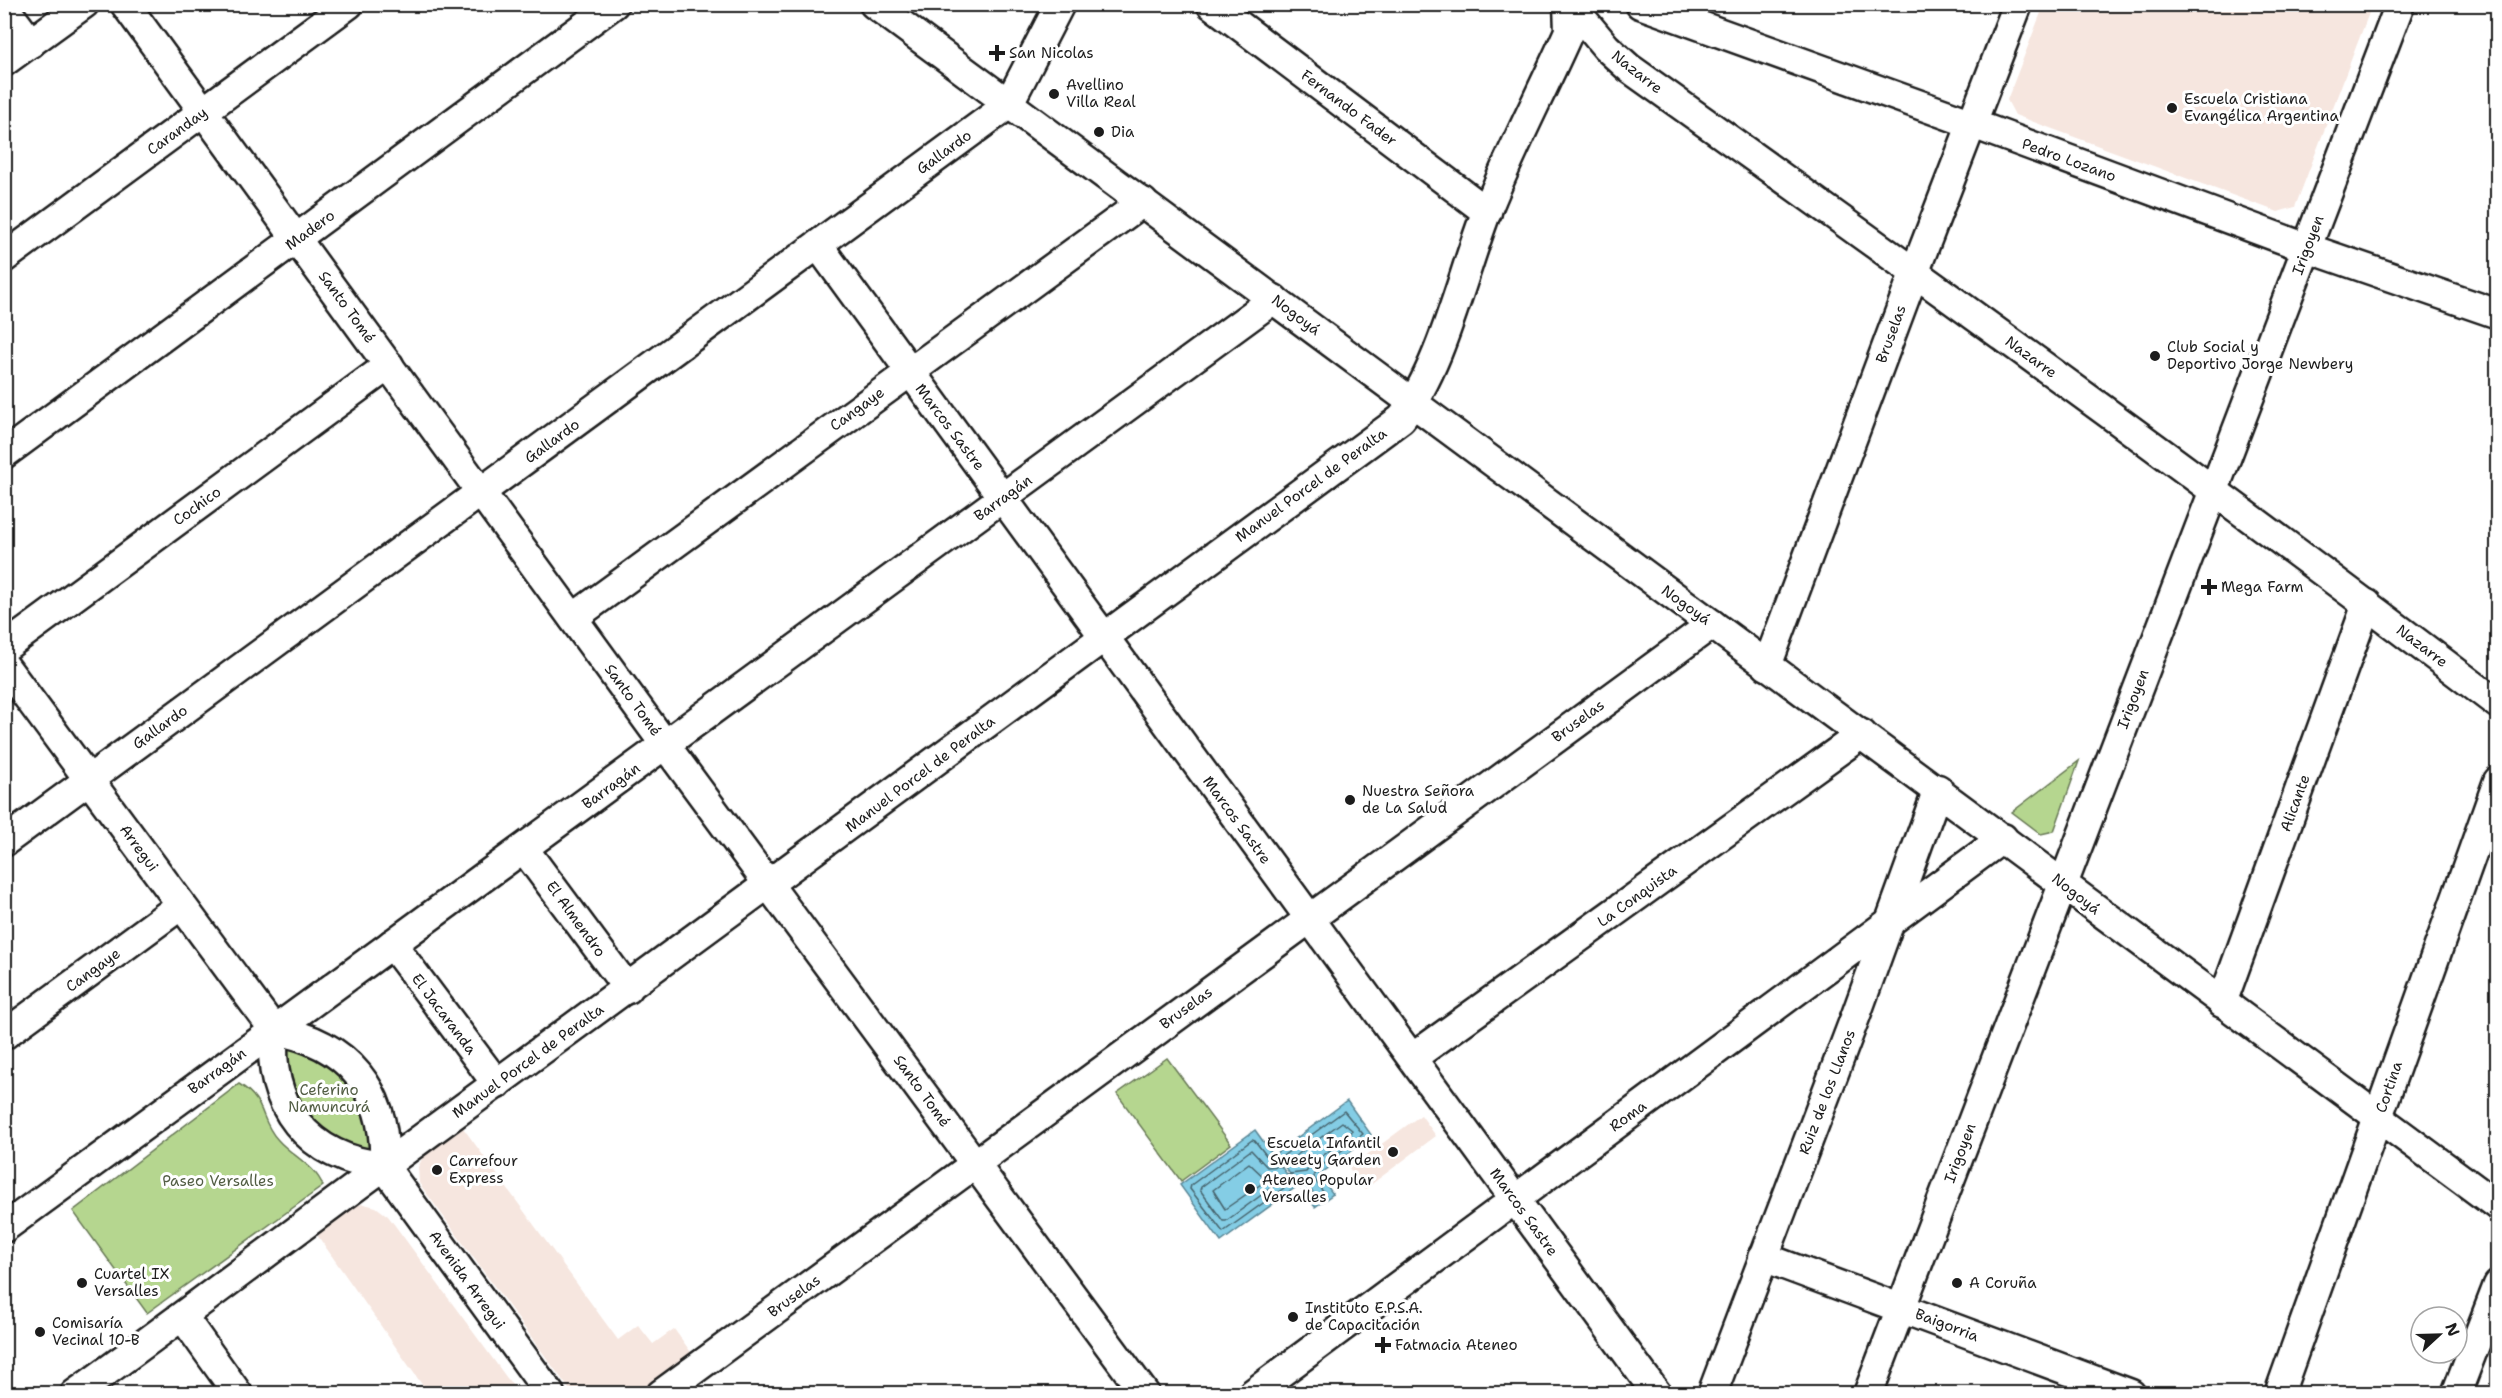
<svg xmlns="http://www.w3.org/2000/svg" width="2502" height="1398" viewBox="0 0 2502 1398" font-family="'Shantell Sans',sans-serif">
<rect width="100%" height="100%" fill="#fff"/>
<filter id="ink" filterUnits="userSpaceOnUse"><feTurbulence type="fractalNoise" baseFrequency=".0167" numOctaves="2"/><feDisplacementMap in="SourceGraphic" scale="12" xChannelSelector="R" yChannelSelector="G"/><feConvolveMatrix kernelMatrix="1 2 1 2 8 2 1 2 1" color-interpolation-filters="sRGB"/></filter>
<g filter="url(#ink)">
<g fill="#f6e6df">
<polygon points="2044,5 2044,4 2372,5 2295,207 2278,212 2015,115 2007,100"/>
<polygon points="1421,1115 1436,1136 1365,1189 1349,1168"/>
<polygon points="461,1125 618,1340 638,1325 653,1344 674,1329 693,1355 640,1393 572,1393 419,1183 418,1167 426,1151"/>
<polygon points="364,1204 376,1207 388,1216 518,1393 428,1393 315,1232 351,1206"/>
</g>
<g fill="#b5d68f" stroke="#687956" stroke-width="1.5">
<polygon points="2079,761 2054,831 2041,834 2012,812"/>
<polygon points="286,1047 316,1047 368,1108 370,1150 329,1140 292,1094"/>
<polygon points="1167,1058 1231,1144 1181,1181 1117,1094"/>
<path d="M239 1084C267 1101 259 1120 278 1140 291 1155 316 1166 323 1186L147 1313 73 1211Z"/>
</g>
<g fill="#84cde5" stroke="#5a8695" stroke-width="1.5">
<polygon points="1347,1101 1372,1136 1319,1175 1333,1194 1315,1207 1275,1154"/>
<polygon points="1255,1130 1296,1187 1221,1242 1180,1185"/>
</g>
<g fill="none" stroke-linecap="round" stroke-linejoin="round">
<g stroke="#46636c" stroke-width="1.5">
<polygon points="1344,1111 1363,1134 1315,1171 1314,1178 1323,1192 1318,1198 1302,1181 1295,1180 1223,1232 1190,1189 1191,1185 1252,1140 1255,1141 1269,1159 1276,1161"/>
<polygon points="1342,1122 1352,1130 1351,1134 1312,1164 1306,1172 1290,1174 1226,1221 1223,1221 1200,1190 1201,1187 1251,1150 1267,1167 1282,1166"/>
<polygon points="1249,1163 1267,1180 1225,1209 1213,1190"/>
</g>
<g stroke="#1c1c1c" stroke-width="33">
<g id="minor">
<polyline points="125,4 666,746 1145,1394"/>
<polyline points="874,4 2498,1206"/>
<polyline points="1211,4 1487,212"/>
<path d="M1570 4 1606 47 1629 68C1921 276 2212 486 2498 704"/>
<polyline points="1640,4 1973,124 2307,248 2498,314"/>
<polyline points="4,7 31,43"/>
<polyline points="4,62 84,4"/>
<polyline points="818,245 1657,1394"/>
<polyline points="4,258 349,4"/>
<polyline points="4,454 614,4"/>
<polyline points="573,618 1143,202"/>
<polyline points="4,648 389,365"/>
<polyline points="4,665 274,1030"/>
<polyline points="1767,666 1915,271 2018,4"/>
<polyline points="4,842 1008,105 1060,4"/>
<polyline points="524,849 628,989"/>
<polyline points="392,944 497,1084"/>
<polyline points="2222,1003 2367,604"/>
<path d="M274 1030C347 1042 388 1091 384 1166L550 1394"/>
<path d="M274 1030C266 1105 308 1159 384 1166"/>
<polyline points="4,1035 181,905"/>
<polyline points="1412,1058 1862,734"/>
<polyline points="4,1228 1274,299"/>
<polyline points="1763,1257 2131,1394"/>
<polyline points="183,1317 238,1394"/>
<path d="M75 1394C183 1317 288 1236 395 1158 731 913 1066 666 1401 419 1441 369 1462 275 1486 213 1510 152 1542 92 1569 31L1568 4"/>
<polyline points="661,1394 1712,624"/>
<polyline points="1252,1394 2003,838"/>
<polyline points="1712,1394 1856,1015 1938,789"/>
<polyline points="1868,1394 2400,4"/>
<polyline points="2279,1394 2498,781"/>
<polyline points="2456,1394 2498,1285"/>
</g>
</g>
<use href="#minor" stroke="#fff" stroke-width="28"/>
</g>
</g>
<g fill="#1c1c1c" stroke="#fff" stroke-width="2">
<path d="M994 44h6v6h6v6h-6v6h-6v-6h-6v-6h6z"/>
<circle cx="1054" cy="94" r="6"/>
<circle cx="2172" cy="108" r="6"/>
<circle cx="1099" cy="132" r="6"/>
<circle cx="2155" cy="356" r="6"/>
<path d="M2206 578h6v6h6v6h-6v6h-6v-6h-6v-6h6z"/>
<circle cx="1350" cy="800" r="6"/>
<circle cx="1393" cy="1152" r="6"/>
<circle cx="437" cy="1170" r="6"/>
<circle cx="1250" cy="1189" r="6"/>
<circle cx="82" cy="1283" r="6"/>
<circle cx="1957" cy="1283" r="6"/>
<circle cx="1293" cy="1317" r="6"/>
<circle cx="40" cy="1332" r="6"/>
<path d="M1380 1336h6v6h6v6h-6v6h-6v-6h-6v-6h6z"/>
</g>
<g text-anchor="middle" stroke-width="6" stroke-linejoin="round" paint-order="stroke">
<g font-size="15" fill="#1c1c1c" stroke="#fff" text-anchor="start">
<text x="1009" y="58">San Nicolas</text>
<text x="1066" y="90">Avellino<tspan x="1066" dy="17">Villa Real</tspan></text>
<text x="2184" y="104">Escuela Cristiana<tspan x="2184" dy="17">Evangélica Argentina</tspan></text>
<text x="1111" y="137">Dia</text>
<text x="2167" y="352">Club Social y<tspan x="2167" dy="17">Deportivo Jorge Newbery</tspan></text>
<text x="2221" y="592">Mega Farm</text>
<text x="1362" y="796">Nuestra Señora<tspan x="1362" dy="17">de La Salud</tspan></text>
<text x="1381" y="1148" text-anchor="end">Escuela Infantil<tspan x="1381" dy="17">Sweety Garden</tspan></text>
<text x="449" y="1166">Carrefour<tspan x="449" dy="17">Express</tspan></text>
<text x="1262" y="1185">Ateneo Popular<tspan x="1262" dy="17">Versalles</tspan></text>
<text x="94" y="1279">Cuartel IX<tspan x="94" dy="17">Versalles</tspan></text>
<text x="1969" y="1288">A Coruña</text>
<text x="1305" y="1313">Instituto E.P.S.A.<tspan x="1305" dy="17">de Capacitación</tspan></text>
<text x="52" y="1328">Comisaría<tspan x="52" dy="17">Vecinal 10-B</tspan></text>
<text x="1395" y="1350">Fatmacia Ateneo</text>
</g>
<g font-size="15" fill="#1c1c1c" stroke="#fff">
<text transform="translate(1637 72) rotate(38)" y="5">Nazarre</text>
<text transform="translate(1349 108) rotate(37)" y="5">Fernando Fader</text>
<text transform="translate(177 131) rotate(-36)" y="5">Caranday</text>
<text transform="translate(944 152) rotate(-36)" y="5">Gallardo</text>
<text transform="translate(2069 160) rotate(20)" y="5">Pedro Lozano</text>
<text transform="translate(310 230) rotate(-36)" y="5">Madero</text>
<text transform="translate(2308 245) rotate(-69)" y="5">Irigoyen</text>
<text transform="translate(347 307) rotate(54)" y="5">Santo Tomé</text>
<text transform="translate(1296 315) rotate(37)" y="5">Nogoyá</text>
<text transform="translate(1891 334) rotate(-70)" y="5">Bruselas</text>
<text transform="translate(2031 357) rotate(36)" y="5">Nazarre</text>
<text transform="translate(857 409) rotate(-36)" y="5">Cangaye</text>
<text transform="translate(950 427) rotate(53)" y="5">Marcos Sastre</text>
<text transform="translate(552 441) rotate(-36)" y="5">Gallardo</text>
<text transform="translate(1311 485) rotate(-36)" y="5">Manuel Porcel de Peralta</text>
<text transform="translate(1003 498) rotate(-36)" y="5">Barragán</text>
<text transform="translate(197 506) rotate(-36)" y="5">Cochico</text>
<text transform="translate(1686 605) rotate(36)" y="5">Nogoyá</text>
<text transform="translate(2422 646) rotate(37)" y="5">Nazarre</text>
<text transform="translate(2133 699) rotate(-69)" y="5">Irigoyen</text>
<text transform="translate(633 700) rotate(54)" y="5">Santo Tomé</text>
<text transform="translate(1578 721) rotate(-36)" y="5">Bruselas</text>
<text transform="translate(160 727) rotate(-36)" y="5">Gallardo</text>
<text transform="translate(920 774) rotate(-37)" y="5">Manuel Porcel de Peralta</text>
<text transform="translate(611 786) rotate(-36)" y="5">Barragán</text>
<text transform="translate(2295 803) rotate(-70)" y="5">Alicante</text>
<text transform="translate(1237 820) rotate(54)" y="5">Marcos Sastre</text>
<text transform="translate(139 848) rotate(54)" y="5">Arregui</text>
<text transform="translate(2076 894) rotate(38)" y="5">Nogoyá</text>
<text transform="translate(1637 896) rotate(-36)" y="5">La Conquista</text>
<text transform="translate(576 919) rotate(54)" y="5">El Almendro</text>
<text transform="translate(93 970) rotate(-36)" y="5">Cangaye</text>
<text transform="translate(1186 1008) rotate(-36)" y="5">Bruselas</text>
<text transform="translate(444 1014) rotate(53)" y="5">El Jacaranda</text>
<text transform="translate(528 1061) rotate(-36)" y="5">Manuel Porcel de Peralta</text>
<text transform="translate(217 1071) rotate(-36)" y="5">Barragán</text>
<text transform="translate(2389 1087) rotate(-71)" y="5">Cortina</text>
<text transform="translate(922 1091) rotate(54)" y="5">Santo Tomé</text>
<text transform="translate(1827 1092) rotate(-69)" y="5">Ruiz de los Llanos</text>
<text transform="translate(1628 1116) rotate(-36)" y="5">Roma</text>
<text transform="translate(1960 1153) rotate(-69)" y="5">Irigoyen</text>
<text transform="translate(1524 1212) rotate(54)" y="5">Marcos Sastre</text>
<text transform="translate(467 1280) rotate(54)" y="5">Avenida Arregui</text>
<text transform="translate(794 1296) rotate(-36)" y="5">Bruselas</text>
<text transform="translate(1947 1325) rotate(21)" y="5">Baigorria</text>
</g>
<g font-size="15" fill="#525d44" stroke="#fff">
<text x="329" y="1095">Ceferino<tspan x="329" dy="17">Namuncurá</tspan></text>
<text x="218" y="1186">Paseo Versalles</text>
</g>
</g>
<rect width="2502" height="1398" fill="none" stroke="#fff" stroke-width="24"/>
<rect x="12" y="12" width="2478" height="1374" fill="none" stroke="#1c1c1c" stroke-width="2" filter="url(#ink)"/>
<g transform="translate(2439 1335) rotate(68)"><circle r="28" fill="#ffffff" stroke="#a4a4a4" stroke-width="1.5"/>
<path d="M0-4.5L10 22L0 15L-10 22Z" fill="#1c1c1c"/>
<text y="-9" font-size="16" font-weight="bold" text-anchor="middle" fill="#1c1c1c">N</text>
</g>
</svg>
